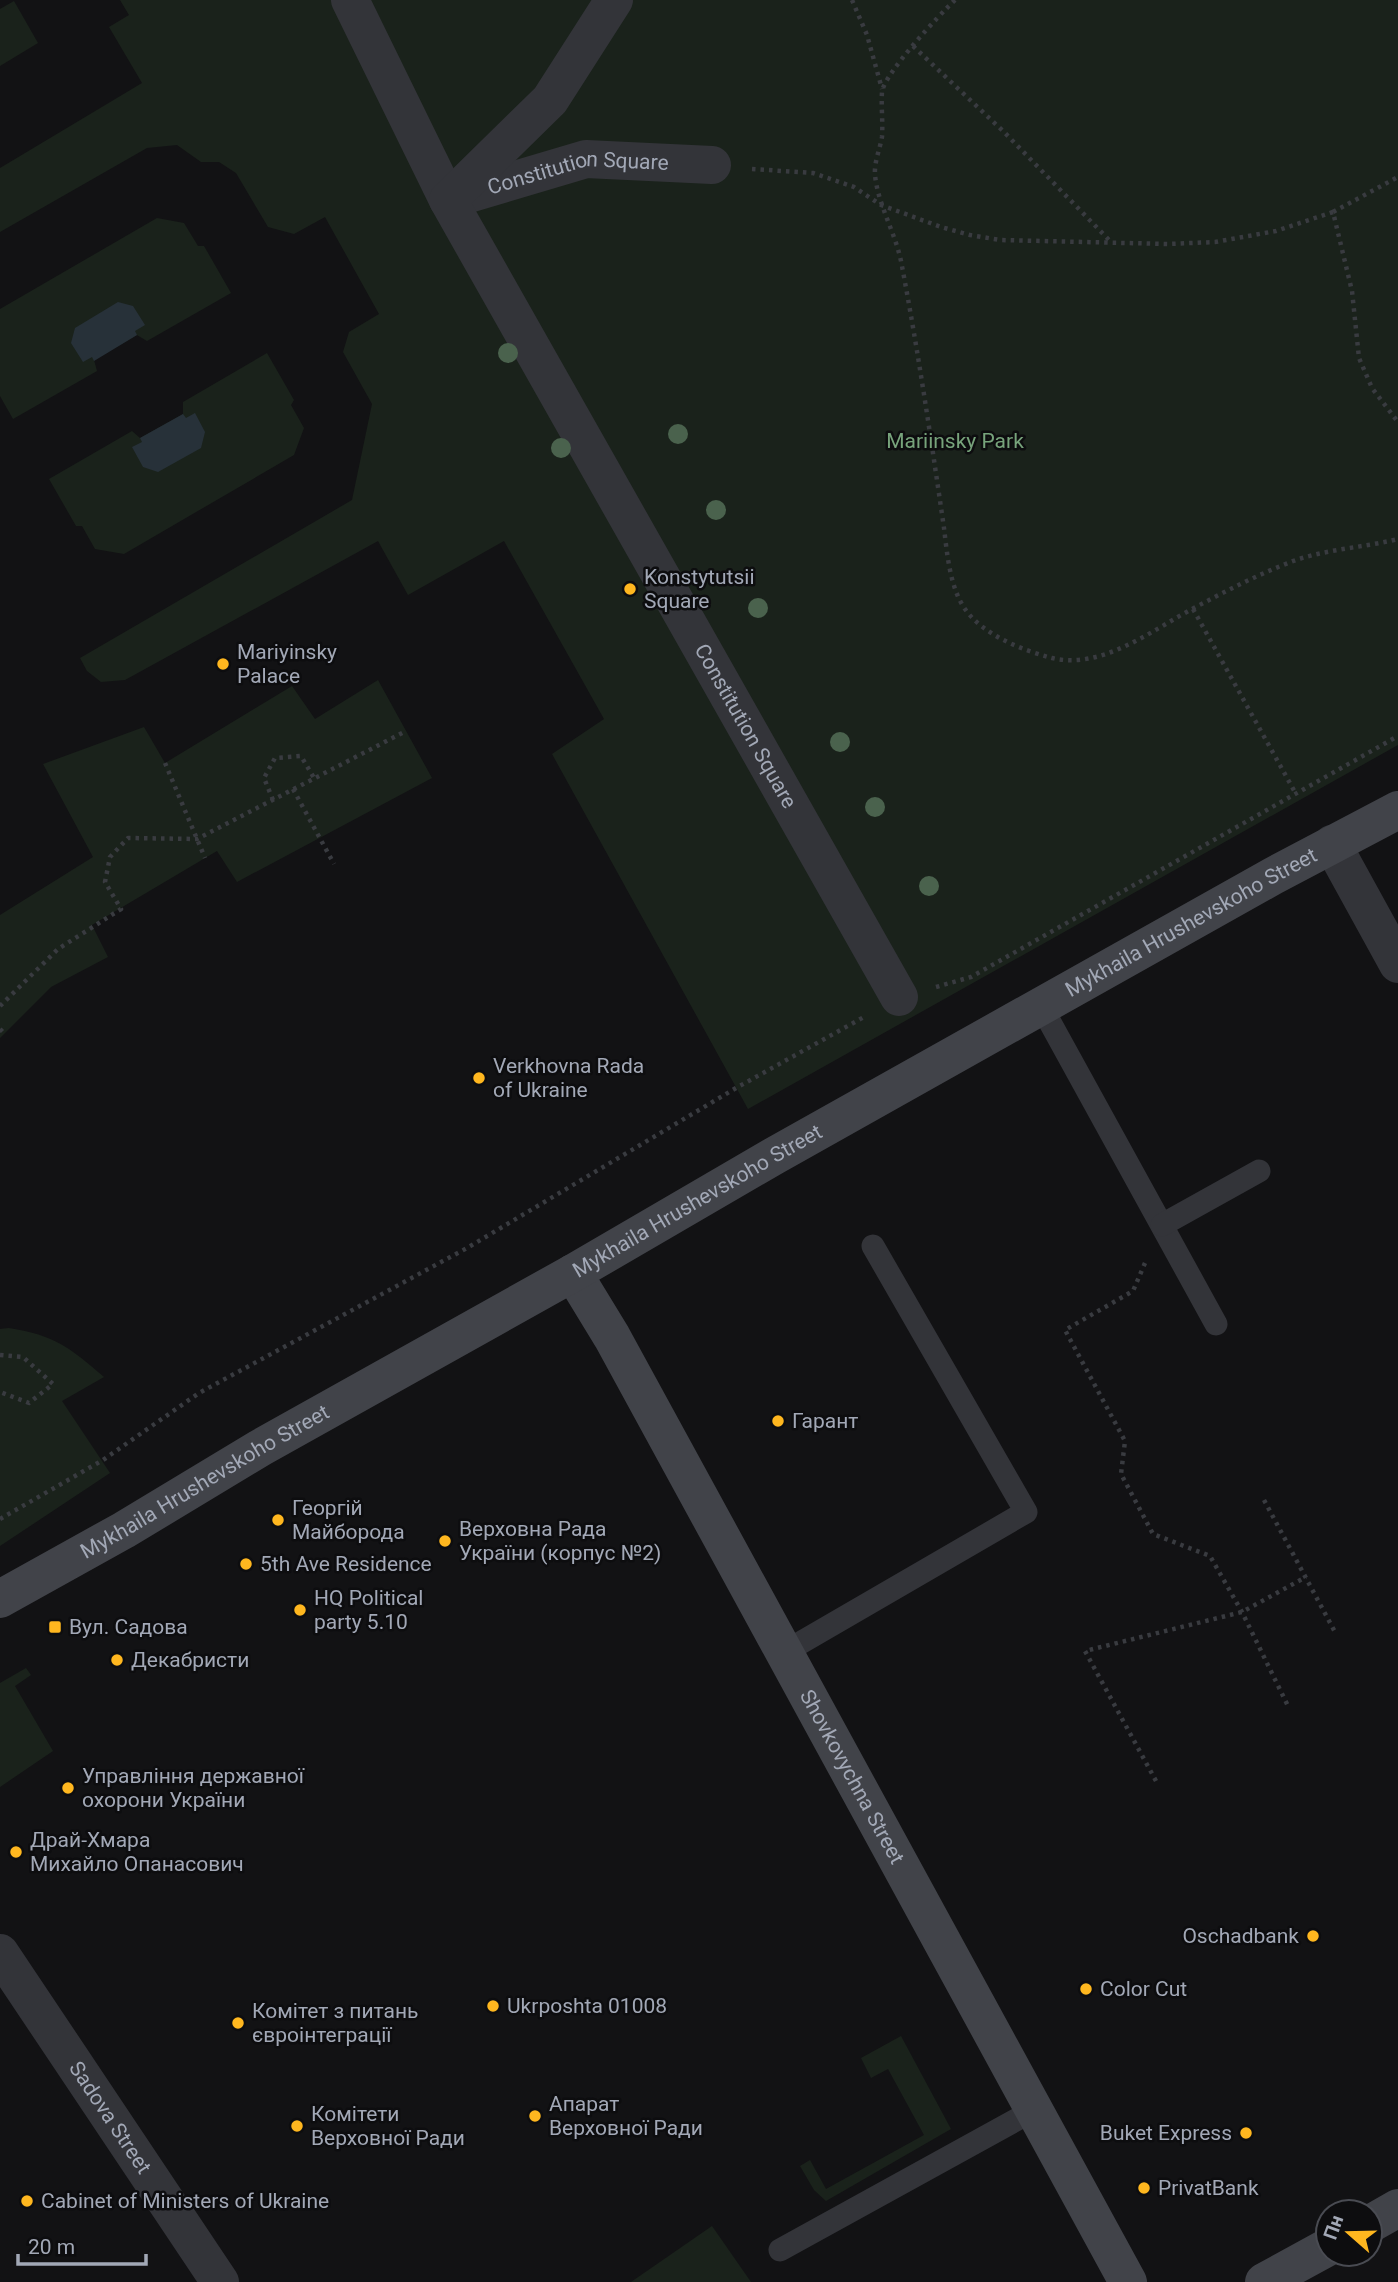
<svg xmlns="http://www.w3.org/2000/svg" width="1398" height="2282" viewBox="0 0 1398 2282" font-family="Roboto,sans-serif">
<rect width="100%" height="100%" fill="#121214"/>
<g fill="#1a221b">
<polygon points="120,0 1398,0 1398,745 748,1109 552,754 604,719 504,541 408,595 378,541 125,680 101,682 87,671 80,658 352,500 372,404 343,352 349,332 379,314 325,217 294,234 268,227 236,173 219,162 201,162 177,145 147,148 0,232 0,168 142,83 109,27 129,15"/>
<polygon points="14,1 38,43 0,66 0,9"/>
<polygon points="157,218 184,223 198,246 204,246 231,293 147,341 137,335 94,360 97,371 13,419 0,396 0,309"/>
<polygon points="267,353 294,400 291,405 304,428 294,455 124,554 95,549 82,526 76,526 49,479 132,431 140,438 183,414 183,402"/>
<polygon points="378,680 432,778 237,882 217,851 92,925 108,957 51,987 0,1038 0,915 93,857 43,764 144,727 165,763 292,686 315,719"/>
<path d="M9 1328C55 1335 70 1348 104 1377L62 1401 110 1473 0 1546V1329Z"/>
<polygon points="26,1668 31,1675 15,1686 53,1751 0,1787 0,1683"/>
<polygon points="901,2036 951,2129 826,2201 814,2190 800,2166 810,2160 826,2189 924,2135 888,2069 871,2078 861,2058"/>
<polygon points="712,2226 751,2282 631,2282"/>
</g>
<g fill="#273139">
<polygon points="118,302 133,306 145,325 135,331 137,335 94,361 92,357 83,362 71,343 75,328"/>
<polygon points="195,413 205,432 201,448 158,472 143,467 132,447 142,442 140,438 183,414 186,418"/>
</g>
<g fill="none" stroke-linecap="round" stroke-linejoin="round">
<g stroke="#393b40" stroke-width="4.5" stroke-dasharray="3.5 5" stroke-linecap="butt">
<polyline points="852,0 867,35 882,89"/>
<path d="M955 0C940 14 884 74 882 92 881 106 883 122 882 137 880 149 874 162 875 175 878 205 895 232 901 261 918 350 931 439 944 528 947 553 950 588 965 609 983 635 1022 650 1052 658 1101 670 1151 631 1192 609 1224 592 1255 576 1288 563 1323 549 1362 548 1398 539"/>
<polyline points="913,46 1004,132 1111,242"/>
<polyline points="752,169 813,173 854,187 881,205 941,227 970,235 1000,240 1168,244 1215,242 1276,231 1333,212 1352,291 1359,358 1372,388 1398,422"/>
<polyline points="1333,212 1398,177"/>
<polyline points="1193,609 1296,794"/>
<polyline points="165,763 205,858"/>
<polyline points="293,789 334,864"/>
<polyline points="273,800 264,778 275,758 301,756 314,778"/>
<polyline points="936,987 971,977 1398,736"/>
<polyline points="0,1006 58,949 121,909 105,882 110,857 128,838 197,839 406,731"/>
<polyline points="0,1029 4,1033"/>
<polyline points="1145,1263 1133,1291 1065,1330 1125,1441 1121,1474 1153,1534 1210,1556 1242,1612 1288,1706"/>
<polyline points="0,1355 23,1357 53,1384 29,1403 0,1392"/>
<polyline points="1264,1500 1335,1632"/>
<polyline points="0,1519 103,1460 199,1393 467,1248 736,1088 864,1017"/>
<polyline points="1156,1781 1085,1651 1242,1612 1306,1577"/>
</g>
<g stroke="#333439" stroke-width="23">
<polyline points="1041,1006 1216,1324"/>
<polyline points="1162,1225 1259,1171"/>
<polyline points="783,1653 1026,1512 873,1246"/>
<polyline points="780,2250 1034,2110"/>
</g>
<g stroke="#333439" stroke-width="38">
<path id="s1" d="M350 0 448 200 586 159 712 165"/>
<path id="s2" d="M614 0 550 100 448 200 899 997"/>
<polyline points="1332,844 1398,964"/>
<path id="s3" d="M0 1953 220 2282"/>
</g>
<g stroke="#414349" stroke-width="38">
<path id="s4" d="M573 1273 612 1337 1128 2282"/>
<path id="s5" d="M0 1599 124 1530 260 1448 573 1273 774 1156 1273 876 1398 810"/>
<polyline points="1370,2224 1398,2208"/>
<polyline points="1264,2282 1328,2247"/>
</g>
</g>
<g fill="#4a624d">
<circle cx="508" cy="353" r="10"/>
<circle cx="678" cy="434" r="10"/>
<circle cx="561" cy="448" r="10"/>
<circle cx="716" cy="510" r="10"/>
<circle cx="758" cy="608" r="10"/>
<circle cx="840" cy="742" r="10"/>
<circle cx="875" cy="807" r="10"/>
<circle cx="929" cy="886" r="10"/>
</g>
<g fill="#ffb71f" stroke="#0d0d0f" stroke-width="2.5">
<circle cx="630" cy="589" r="7"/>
<circle cx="223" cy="664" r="7"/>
<circle cx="479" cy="1078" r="7"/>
<circle cx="778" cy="1421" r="7"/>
<circle cx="278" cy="1520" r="7"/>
<circle cx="445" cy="1541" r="7"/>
<circle cx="246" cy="1564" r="7"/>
<circle cx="300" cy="1610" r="7"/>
<rect x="48" y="1620" width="14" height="14" rx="3.5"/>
<circle cx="117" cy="1660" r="7"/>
<circle cx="68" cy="1788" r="7"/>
<circle cx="16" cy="1852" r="7"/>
<circle cx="1313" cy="1936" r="7"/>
<circle cx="1086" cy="1989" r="7"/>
<circle cx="493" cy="2006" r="7"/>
<circle cx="238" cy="2023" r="7"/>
<circle cx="535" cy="2116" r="7"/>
<circle cx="297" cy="2126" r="7"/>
<circle cx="1246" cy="2133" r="7"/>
<circle cx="1144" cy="2188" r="7"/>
<circle cx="27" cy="2201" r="7"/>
</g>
<g text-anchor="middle" stroke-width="5" stroke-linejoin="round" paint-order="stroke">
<g font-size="21" fill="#a2a8b6" stroke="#0d0d0f">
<text dy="7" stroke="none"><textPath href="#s1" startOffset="357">Constitution Square</textPath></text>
<text dy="7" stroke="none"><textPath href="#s2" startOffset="866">Constitution Square</textPath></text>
<text dy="7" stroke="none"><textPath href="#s5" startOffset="1370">Mykhaila Hrushevskoho Street</textPath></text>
<text dy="7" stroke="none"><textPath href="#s5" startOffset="803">Mykhaila Hrushevskoho Street</textPath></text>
<text dy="7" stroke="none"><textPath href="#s5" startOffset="236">Mykhaila Hrushevskoho Street</textPath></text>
<text dy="7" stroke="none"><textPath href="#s4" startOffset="576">Shovkovychna Street</textPath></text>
<text dy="7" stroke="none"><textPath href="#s3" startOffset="198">Sadova Street</textPath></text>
</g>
<g font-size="21" fill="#77a37b" stroke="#0d0d0f">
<text x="955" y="448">Mariinsky Park</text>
</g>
<g font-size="21" fill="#a2a8b6" stroke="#0d0d0f" text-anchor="start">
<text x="644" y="584">Konstytutsii<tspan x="644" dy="24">Square</tspan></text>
<text x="237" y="659">Mariyinsky<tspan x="237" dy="24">Palace</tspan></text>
<text x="493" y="1073">Verkhovna Rada<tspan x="493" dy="24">of Ukraine</tspan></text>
<text x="792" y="1428">Гарант</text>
<text x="292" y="1515">Георгій<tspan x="292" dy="24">Майборода</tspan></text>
<text x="459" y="1536">Верховна Рада<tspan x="459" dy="24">України (корпус №2)</tspan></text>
<text x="260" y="1571">5th Ave Residence</text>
<text x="314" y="1605">HQ Political<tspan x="314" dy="24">party 5.10</tspan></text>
<text x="69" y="1634">Вул. Садова</text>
<text x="131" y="1667">Декабристи</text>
<text x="82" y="1783">Управління державної<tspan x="82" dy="24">охорони України</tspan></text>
<text x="30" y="1847">Драй-Хмара<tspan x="30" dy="24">Михайло Опанасович</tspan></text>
<text x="1299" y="1943" text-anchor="end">Oschadbank</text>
<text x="1100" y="1996">Color Cut</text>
<text x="507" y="2013">Ukrposhta 01008</text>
<text x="252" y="2018">Комітет з питань<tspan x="252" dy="24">євроінтеграції</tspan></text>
<text x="549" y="2111">Апарат<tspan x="549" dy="24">Верховної Ради</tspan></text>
<text x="311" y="2121">Комітети<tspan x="311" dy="24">Верховної Ради</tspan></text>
<text x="1232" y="2140" text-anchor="end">Buket Express</text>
<text x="1158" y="2195">PrivatBank</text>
<text x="41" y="2208">Cabinet of Ministers of Ukraine</text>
</g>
</g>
<g transform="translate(1349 2233) rotate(290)"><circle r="33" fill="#0d0d0f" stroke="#494b52" stroke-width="2"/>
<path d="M0-5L12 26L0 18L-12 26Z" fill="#ffb71f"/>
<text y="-10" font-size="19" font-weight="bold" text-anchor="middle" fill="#a2a8b6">Пн</text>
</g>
<path d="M18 2254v10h128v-10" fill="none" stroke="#a2a8b6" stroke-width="3.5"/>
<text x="28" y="2254" font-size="21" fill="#a2a8b6" stroke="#0d0d0f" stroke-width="5" paint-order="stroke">20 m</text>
</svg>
